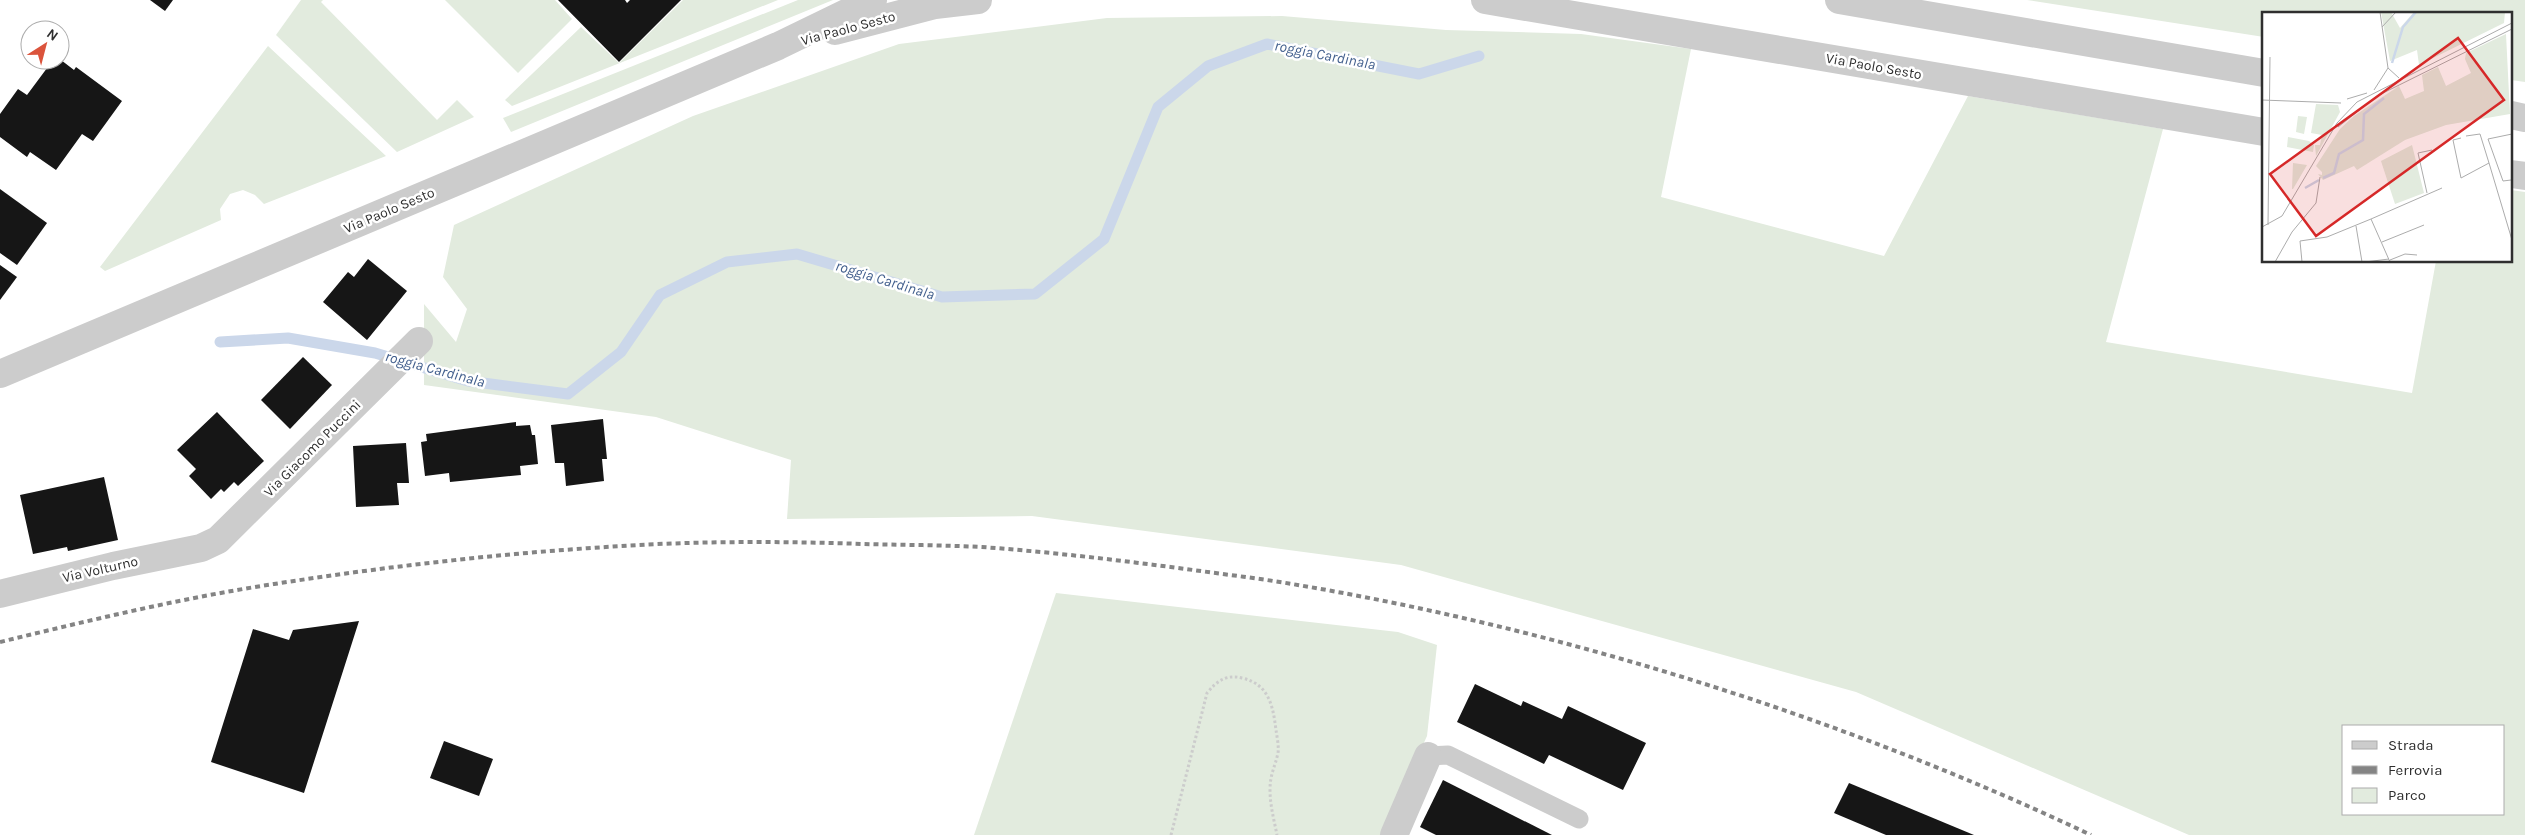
<svg xmlns="http://www.w3.org/2000/svg" width="2525" height="835" viewBox="0 0 2525 835" font-family="Karla,sans-serif">
<rect width="100%" height="100%" fill="#fff"/>
<g fill="#e2ebde" fill-rule="evenodd">
<polygon points="301,0 323,0 321,2 437,120 457,100 474,117 397,152 276,35"/>
<polygon points="445,0 555,0 572,19 518,73"/>
<polygon points="683,0 778,0 512,106 505,100 581,27 619,63"/>
<polygon points="798,0 833,0 511,132 503,118"/>
<polygon points="2027,0 2525,0 2525,82 2511,80 2511,14 2264,14 2264,37"/>
<path d="M1282 16 1446 30 1581 34 1691 49 1661 197 1884 256 1968 96 2163 129 2106 342 2412 393 2436 261H2511V190L2525 192V835H2189L1856 692 1401 565 1032 516 787 519 791 460 656 417 424 385V304L456 342 467 309 443 277 454 225 693 116 899 44 1107 18ZM2344 726H2504V814H2344Z"/>
<polygon points="268,46 386,156 264,204 255,195 243,190 230,194 220,209 221,220 105,271 100,267"/>
<polygon points="1056,593 1398,632 1437,645 1427,736 1382,835 974,835"/>
</g>
<g fill="none" stroke-linecap="round" stroke-linejoin="round">
<polyline stroke="#cbd7ea" stroke-width="11" points="220,342 288,338 375,353 468,381 568,394 621,352 660,295 727,262 797,254 942,297 1035,294 1104,239 1158,107 1208,66 1267,44 1419,74 1479,56"/>
</g>
<g fill="#161616">
<polygon points="150,0 173,0 165,11"/>
<polygon points="558,0 625,0 627,3 630,0 681,0 619,62"/>
<polygon points="53,60 61,60 74,70 76,67 122,101 93,141 82,134 56,170 30,152 27,157 0,137 0,114 18,89 27,95"/>
<polygon points="0,189 47,223 17,265 0,253"/>
<polygon points="368,259 407,291 367,340 323,302 348,272 354,277"/>
<polygon points="0,265 17,277 0,300"/>
<polygon points="303,357 332,385 290,429 261,400"/>
<polygon points="217,412 264,461 238,486 234,482 224,492 221,489 211,499 189,476 196,469 177,450"/>
<polygon points="603,419 607,459 602,459 604,481 566,486 564,463 555,463 551,425"/>
<polygon points="516,422 516,426 530,425 532,435 535,435 538,464 520,466 521,475 450,482 449,473 425,476 421,442 427,441 426,434"/>
<polygon points="406,443 409,483 397,483 399,505 356,507 353,446"/>
<polygon points="104,477 118,540 68,551 67,547 33,554 20,495"/>
<polygon points="359,621 304,793 211,762 253,629 289,640 293,630"/>
<polygon points="1475,684 1521,706 1523,701 1562,719 1568,706 1646,743 1623,790 1549,755 1544,764 1457,722"/>
<polygon points="444,741 493,759 479,796 430,778"/>
<polygon points="1443,780 1552,835 1436,835 1420,827"/>
<polygon points="1849,783 1974,835 1886,835 1834,813"/>
</g>
<g fill="none" stroke-linecap="round" stroke-linejoin="round">
<path stroke="#ccc" stroke-width="3" stroke-dasharray="2.5 2.5" stroke-linecap="butt" d="M1171 835 1207 693C1217 681 1226 674 1242 678 1269 684 1273 706 1276 730 1277 737 1279 746 1278 753 1275 767 1270 774 1270 790 1270 805 1274 820 1277 835"/>
<polyline stroke="#ccc" stroke-width="19" points="1428,756 1448,755 1579,819"/>
<g stroke="#ccc" stroke-width="28">
<polyline points="0,594 113,566 201,548 218,540 419,341"/>
<polyline points="1394,835 1428,756"/>
</g>
<g stroke="#ccc" stroke-width="28">
<polyline points="1485,0 2264,132"/>
<polyline points="1839,0 2264,73"/>
<polyline points="835,31 935,5 978,0"/>
<polyline points="2511,115 2525,118"/>
<polyline points="2511,174 2525,176"/>
<polyline points="0,374 778,46 873,0"/>
</g>
<path stroke="#848484" stroke-width="4" stroke-dasharray="5 4" stroke-linecap="butt" d="M0 642C91 620 182 598 274 584 384 567 495 554 606 547 691 541 778 541 864 544 903 545 943 545 982 547 1050 552 1118 560 1186 569 1221 574 1257 578 1292 584 1562 629 1844 718 2091 835"/>
</g>
<g text-anchor="middle" stroke-width="5" stroke-linejoin="round" paint-order="stroke">
<g font-size="14" fill="#2f2f2f" stroke="#fff">
<text transform="translate(848 28) rotate(-15)" y="5">Via Paolo Sesto</text>
<text transform="translate(1874 66) rotate(10)" y="5">Via Paolo Sesto</text>
<text transform="translate(389 210) rotate(-23)" y="5">Via Paolo Sesto</text>
<text transform="translate(312 448) rotate(-45)" y="5">Via Giacomo Puccini</text>
<text transform="translate(100 569) rotate(-13)" y="5">Via Volturno</text>
</g>
<g font-size="15" font-style="italic" fill="#425f8d" stroke="#fff">
<text transform="translate(1325 55) rotate(11)" y="5">roggia Cardinala</text>
<text transform="translate(885 280) rotate(17)" y="5">roggia Cardinala</text>
<text transform="translate(435 369) rotate(15)" y="5">roggia Cardinala</text>
</g>
</g>
<g transform="translate(2262 12)">
<rect width="250" height="250" fill="#fff"/>
<path d="M119 0H129L138 16 152 0H243L242 11 157 53 155 38 128 49ZM244 22 248 102 184 113 143 128 95 158 92 154 61 168 56 162 60 163V160L54 154 78 117 92 104 137 74 143 87 162 79 160 63 176 55 184 74 209 61 203 47 204 41ZM54 92 76 93 78 100 54 144 53 133H58L60 123 49 121ZM36 104 45 105 42 122 34 120ZM26 125 47 129 52 133 51 140 25 135ZM150 133 162 181 133 192 119 149ZM31 151 45 153 31 177H30Z" fill="#e2ebde"/>
<path fill="none" stroke="#cbd7ea" stroke-width="2.5" d="M130 51 141 15 154 0M61 166 72 161 77 142 101 128 102 102 122 86M43 176 57 168"/>
<path fill="none" stroke="#acacac" stroke-width="1" d="M118 0 126 56 137 66M120 15 134 0M112 78 126 56M85 87 105 81M0 88 79 91M76 115 115 84 250 17M204 124 218 122 227 151M199 126 191 128 199 166 227 151 250 228M249 168 241 169 226 127 250 122M165 181 156 141 170 138M109 207 180 176M6 213 8 45M94 214 100 250M0 215 20 204 75 111 95 90 250 11M120 230 162 213M128 248 143 242 155 243M13 250 30 220 54 191 58 165M40 250 38 229 65 225 109 207 128 250M103 250 127 247"/>
<path fill="#d62828" fill-opacity="0.15" stroke="#d62828" stroke-width="2.5" d="M196 26 242 88 54 224 8 162Z"/>
<rect width="250" height="250" fill="none" stroke="#2f2f2f" stroke-width="2.5"/>
</g>
<rect x="2342" y="725" width="162" height="90" fill="#ffffff" stroke="#acacac"/>
<rect x="2352" y="741" width="25" height="8" fill="#cccccc" stroke="#acacac"/>
<text x="2388" y="750" font-size="15" fill="#2f2f2f">Strada</text>
<rect x="2352" y="766" width="25" height="8" fill="#848484" stroke="#acacac"/>
<text x="2388" y="775" font-size="15" fill="#2f2f2f">Ferrovia</text>
<rect x="2352" y="788" width="25" height="15" fill="#e2ebde" stroke="#acacac"/>
<text x="2388" y="800" font-size="15" fill="#2f2f2f">Parco</text>
<g transform="translate(45 45) rotate(36)"><circle r="24" fill="#ffffff" stroke="#acacac"/>
<path d="M0-4L9 19L0 12L-9 19Z" fill="#db543c"/>
<text y="-8" font-size="14" font-weight="bold" text-anchor="middle" fill="#2f2f2f">N</text>
</g>
</svg>
